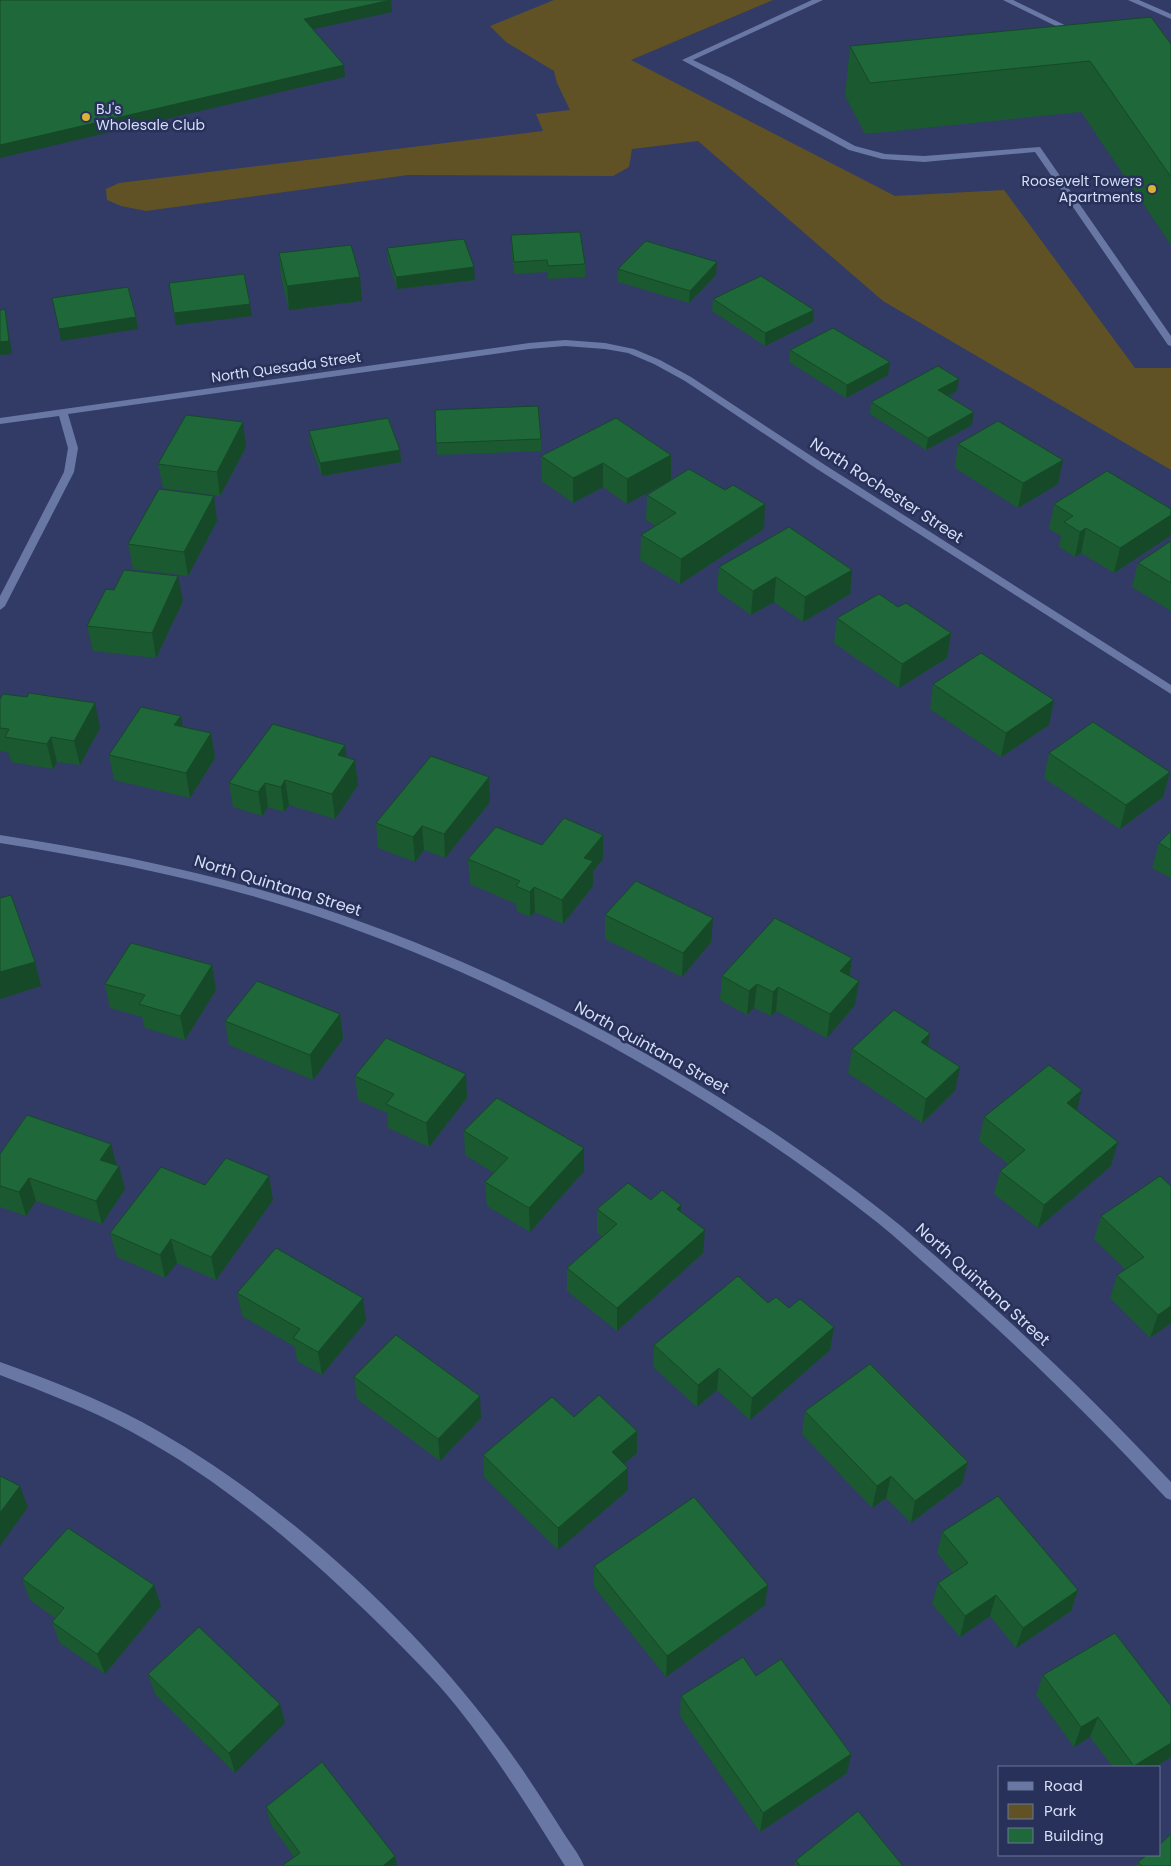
<svg xmlns="http://www.w3.org/2000/svg" width="1171" height="1866" viewBox="0 0 1171 1866" font-family="Poppins,sans-serif">
<rect width="100%" height="100%" fill="#313b65"/>
<polygon fill="#615225" points="554,0 773,0 631,60 895,196 1004,190 1135,368 1171,368 1171,470 883,301 698,141 632,149 629,167 613,176 408,175 146,211 121,206 107,200 106,189 119,183 543,131 536,114 570,110 557,83 554,71 506,42 490,26"/>
<g fill="none" stroke-linecap="round" stroke-linejoin="round">
<g fill="#6977a5" fill-rule="evenodd">
<polygon points="812,0 823,0 693,60 731,78 855,146 885,154 924,156 1040,147 1171,336 1171,346 1168,345 1035,152 924,162 882,159 849,150 682,60"/>
<polygon points="1003,0 1013,0 1079,32 1072,34"/>
</g>
<g fill="#6977a5" fill-rule="evenodd">
<polygon points="565,340 605,343 634,349 660,360 691,377 825,465 1171,685 1171,694 817,469 685,381 654,364 628,353 605,349 565,346 529,349 68,414 78,448 74,472 5,606 0,610 0,596 64,472 68,448 59,416 0,424 0,418 529,343"/>
<path d="M0 835C109 852 216 874 321 908 518 973 723 1086 886 1214 908 1231 928 1250 949 1268 1027 1335 1101 1407 1171 1482V1500L1166 1498C1094 1420 1019 1347 940 1277 919 1259 899 1240 878 1223 714 1093 513 982 314 915 212 881 106 860 0 843Z"/>
<path d="M0 1362C48 1379 97 1398 142 1422 285 1500 430 1635 522 1769 536 1790 550 1811 563 1832 570 1843 579 1854 584 1866H565C531 1812 497 1757 457 1707 434 1678 407 1652 381 1626 306 1552 223 1481 130 1431 89 1409 44 1392 0 1375Z"/>
</g>
<polygon fill="#6977a5" fill-rule="evenodd" points="1128,0 1139,0 1171,14 1171,19"/>
</g>
<g fill="#1b5931">
<polygon points="1171,44 1171,245 1081,112 865,134 845,96 850,46"/>
<polygon points="511,235 585,264 585,277 548,279 548,272 514,274 511,247"/>
<polygon points="387,248 475,280 397,289 388,260"/>
<polygon points="279,253 362,301 289,310 281,277"/>
<polygon points="618,269 716,275 689,303 618,282"/>
<polygon points="713,299 814,310 813,322 765,346 712,311"/>
<polygon points="790,350 890,362 888,375 846,398 789,362"/>
<polygon points="957,391 948,396 972,425 926,450 870,414 871,402"/>
<polygon points="435,410 541,439 541,451 437,455"/>
<polygon points="309,431 400,450 401,462 322,476 310,444"/>
<polygon points="958,444 1058,484 1018,508 955,468"/>
<polygon points="246,447 220,496 163,488 158,464"/>
<polygon points="671,455 671,480 627,504 603,487 573,503 542,481 541,456"/>
<polygon points="647,495 764,529 680,584 640,560 641,535 656,526 646,520"/>
<polygon points="1054,504 1170,536 1114,573 1081,553 1075,557 1059,547 1061,536 1049,529"/>
<polygon points="217,521 188,576 133,569 128,544"/>
<polygon points="1171,541 1171,611 1132,587 1138,563"/>
<polygon points="719,567 852,570 850,594 803,622 774,602 751,615 717,591"/>
<polygon points="183,601 156,658 93,651 87,626"/>
<polygon points="898,607 951,633 947,658 899,688 834,643 837,618"/>
<polygon points="933,684 1049,725 1001,757 930,709"/>
<polygon points="0,699 100,728 80,765 57,762 53,769 11,762 9,753 0,751"/>
<polygon points="183,727 211,733 215,758 190,798 114,780 109,755"/>
<polygon points="1049,753 1170,772 1163,797 1120,829 1044,778"/>
<polygon points="346,758 355,760 358,785 335,819 289,805 284,812 268,807 262,816 233,807 229,783"/>
<polygon points="489,777 490,802 445,858 424,850 415,862 378,848 376,823"/>
<polygon points="1171,831 1171,878 1152,868 1159,843"/>
<polygon points="603,835 603,859 593,871 593,886 563,924 535,912 530,917 517,911 516,904 470,884 468,859"/>
<polygon points="605,915 711,942 682,977 605,939"/>
<polygon points="852,958 850,976 859,981 855,1005 827,1038 776,1011 771,1016 754,1008 747,1015 720,1000 722,976"/>
<polygon points="212,965 216,990 185,1040 145,1028 142,1017 110,1008 105,984"/>
<polygon points="340,1014 343,1039 313,1080 229,1045 225,1021"/>
<polygon points="930,1033 928,1046 955,1091 922,1123 848,1073 852,1049"/>
<polygon points="355,1076 467,1098 429,1147 388,1128 387,1113 358,1100"/>
<polygon points="1082,1090 1076,1110 1118,1142 1111,1166 1038,1228 994,1194 1000,1171 1008,1164 979,1141 984,1117"/>
<polygon points="464,1131 584,1171 530,1232 487,1206 485,1182 494,1173 465,1155"/>
<polygon points="0,1154 117,1165 119,1166 125,1189 102,1224 36,1201 26,1216 0,1207"/>
<polygon points="205,1185 273,1200 216,1280 177,1263 165,1278 117,1257 110,1233"/>
<polygon points="1171,1186 1171,1323 1150,1338 1110,1298 1117,1275 1125,1269 1094,1239 1101,1216"/>
<polygon points="651,1200 681,1212 703,1253 617,1331 567,1291 567,1268 603,1237 597,1233 597,1209"/>
<polygon points="237,1293 366,1321 322,1375 297,1361 295,1347 242,1316"/>
<polygon points="768,1303 789,1308 834,1327 830,1350 750,1420 717,1390 697,1407 653,1367 654,1345"/>
<polygon points="354,1377 481,1418 440,1461 357,1399"/>
<polygon points="805,1411 962,1484 911,1523 886,1498 872,1508 802,1434"/>
<polygon points="574,1417 637,1431 637,1453 624,1464 628,1490 558,1550 484,1477 483,1455"/>
<polygon points="942,1532 1078,1590 1071,1611 1016,1648 990,1616 960,1637 932,1604 938,1583 953,1573 937,1553"/>
<polygon points="594,1566 765,1605 666,1677 594,1587"/>
<polygon points="22,1579 154,1585 161,1606 105,1674 60,1643 52,1622 55,1618 30,1600"/>
<polygon points="148,1674 280,1704 285,1723 235,1773 155,1694"/>
<polygon points="1043,1675 1171,1757 1155,1767 1113,1767 1090,1737 1074,1747 1036,1695"/>
<polygon points="756,1676 851,1754 847,1773 760,1832 680,1716 681,1696"/>
<polygon points="266,1807 395,1856 294,1857 271,1825"/>
<polygon points="796,1860 903,1866 794,1866"/>
<polygon points="1138,1862 1171,1866 1136,1866"/>
</g>
<g fill="#164928">
<polygon points="391,0 392,12 305,31 304,19"/>
<polygon points="344,65 345,77 0,158 0,145"/>
<polygon points="717,262 716,275 689,303 690,291"/>
<polygon points="474,267 475,280 397,289 396,277"/>
<polygon points="360,277 362,301 289,310 287,286"/>
<polygon points="250,304 252,316 176,325 174,313"/>
<polygon points="5,309 7,322 12,354 0,355 0,342"/>
<polygon points="814,310 813,322 765,346 765,333"/>
<polygon points="136,317 138,329 61,341 59,329"/>
<polygon points="890,362 888,375 846,398 847,385"/>
<polygon points="959,379 957,391 936,402 938,390"/>
<polygon points="974,412 972,425 926,450 928,438"/>
<polygon points="243,422 246,447 220,496 217,472"/>
<polygon points="400,450 401,462 322,476 320,463"/>
<polygon points="671,455 671,480 627,504 627,479"/>
<polygon points="1063,460 1058,484 1018,508 1023,483"/>
<polygon points="603,463 603,487 573,503 573,478"/>
<polygon points="214,496 217,521 188,576 184,552"/>
<polygon points="765,504 764,529 680,584 681,559"/>
<polygon points="1171,515 1171,532 1170,536 1114,573 1120,548"/>
<polygon points="1086,528 1081,553 1075,557 1080,532"/>
<polygon points="852,570 850,594 803,622 805,597"/>
<polygon points="178,576 183,601 156,658 152,633"/>
<polygon points="776,577 774,602 751,615 753,591"/>
<polygon points="951,633 947,658 899,688 902,664"/>
<polygon points="1054,700 1049,725 1001,757 1006,733"/>
<polygon points="95,703 100,728 80,765 74,741"/>
<polygon points="181,716 185,740 174,725"/>
<polygon points="211,733 215,758 190,798 186,773"/>
<polygon points="51,737 57,762 53,769 47,744"/>
<polygon points="345,745 348,769 338,755"/>
<polygon points="355,760 358,785 335,819 332,794"/>
<polygon points="1170,772 1163,797 1120,829 1126,805"/>
<polygon points="489,777 490,802 445,858 444,834"/>
<polygon points="285,780 289,805 284,812 281,787"/>
<polygon points="265,783 268,807 262,816 258,792"/>
<polygon points="422,826 424,850 415,862 413,837"/>
<polygon points="603,835 603,859 593,871 593,886 563,924 562,900 584,858"/>
<polygon points="534,887 535,912 530,917 530,892"/>
<polygon points="713,918 711,942 682,977 683,953"/>
<polygon points="852,958 849,982 840,971"/>
<polygon points="35,962 41,986 0,999 0,972"/>
<polygon points="212,965 216,990 185,1040 180,1016"/>
<polygon points="859,981 855,1005 827,1038 830,1014"/>
<polygon points="757,984 754,1008 747,1015 749,991"/>
<polygon points="778,987 776,1011 771,1016 773,992"/>
<polygon points="340,1014 343,1039 313,1080 310,1055"/>
<polygon points="930,1033 926,1057 921,1042"/>
<polygon points="960,1067 955,1091 922,1123 926,1099"/>
<polygon points="466,1074 467,1098 429,1147 426,1123"/>
<polygon points="1082,1090 1076,1114 1067,1103"/>
<polygon points="1118,1142 1111,1166 1038,1228 1044,1205"/>
<polygon points="111,1144 117,1167 100,1160"/>
<polygon points="584,1148 584,1171 530,1232 529,1208"/>
<polygon points="119,1166 125,1189 102,1224 96,1201"/>
<polygon points="269,1176 273,1200 216,1280 211,1257"/>
<polygon points="29,1178 36,1201 26,1216 19,1192"/>
<polygon points="681,1205 680,1228 677,1209"/>
<polygon points="705,1230 703,1253 617,1331 617,1308"/>
<polygon points="171,1239 177,1263 165,1278 160,1255"/>
<polygon points="363,1298 366,1321 322,1375 318,1352"/>
<polygon points="1171,1306 1171,1323 1150,1338 1158,1315"/>
<polygon points="834,1327 830,1350 750,1420 752,1398"/>
<polygon points="719,1368 717,1390 697,1407 698,1385"/>
<polygon points="480,1396 481,1418 440,1461 438,1439"/>
<polygon points="637,1431 637,1453 612,1474 612,1452"/>
<polygon points="968,1462 962,1484 911,1523 915,1501"/>
<polygon points="628,1468 628,1490 558,1550 558,1528"/>
<polygon points="891,1476 886,1498 872,1508 877,1486"/>
<polygon points="20,1486 28,1507 0,1546 0,1513"/>
<polygon points="154,1585 161,1606 105,1674 97,1654"/>
<polygon points="768,1585 765,1605 666,1677 667,1656"/>
<polygon points="1078,1590 1071,1611 1016,1648 1023,1628"/>
<polygon points="996,1595 990,1616 960,1637 965,1616"/>
<polygon points="280,1704 285,1723 235,1773 229,1753"/>
<polygon points="1098,1717 1090,1737 1074,1747 1081,1727"/>
<polygon points="1171,1743 1171,1757 1155,1767 1134,1767 1134,1766"/>
<polygon points="851,1754 847,1773 760,1832 763,1813"/>
<polygon points="395,1856 397,1866 383,1866"/>
</g>
<g fill="#1f6839" stroke="#164928">
<polygon points="0,0 391,0 304,19 344,65 0,145"/>
<polygon points="1151,17 1171,44 1171,177 1090,61 870,83 850,46"/>
<polygon points="580,232 585,264 548,266 547,260 514,262 511,235"/>
<polygon points="464,239 474,267 396,277 387,248"/>
<polygon points="646,241 717,262 690,291 618,269"/>
<polygon points="351,245 360,277 287,286 279,253"/>
<polygon points="244,274 250,304 174,313 169,283"/>
<polygon points="761,276 814,310 765,333 713,299"/>
<polygon points="128,287 136,317 59,329 52,298"/>
<polygon points="5,309 9,341 0,342 0,310"/>
<polygon points="833,328 890,362 847,385 790,350"/>
<polygon points="938,366 959,379 938,390 974,412 928,438 871,402"/>
<polygon points="538,406 541,439 436,443 435,410"/>
<polygon points="186,415 243,422 217,472 158,464"/>
<polygon points="388,418 400,450 320,463 309,431"/>
<polygon points="616,418 671,455 627,479 603,463 573,478 541,456"/>
<polygon points="998,421 1063,460 1023,483 958,444"/>
<polygon points="689,469 725,490 733,485 765,504 681,559 641,535 676,513 647,495"/>
<polygon points="1107,471 1171,509 1171,515 1120,548 1086,528 1080,532 1064,522 1073,516 1054,504"/>
<polygon points="159,489 214,496 184,552 128,544"/>
<polygon points="789,527 852,570 805,597 776,577 753,591 719,567"/>
<polygon points="1171,541 1171,583 1138,563"/>
<polygon points="124,570 178,576 152,633 87,626 106,589 114,590"/>
<polygon points="879,594 898,607 906,603 951,633 902,664 837,618"/>
<polygon points="981,653 1054,700 1006,733 933,684"/>
<polygon points="29,693 95,703 74,741 51,737 47,744 5,737 9,729 0,728 0,699 3,694 27,697"/>
<polygon points="141,707 181,716 174,725 211,733 186,773 109,755"/>
<polygon points="1093,722 1170,772 1126,805 1049,753"/>
<polygon points="273,724 345,745 338,755 355,760 332,794 285,780 281,787 265,783 258,792 229,783"/>
<polygon points="431,756 489,777 444,834 422,826 413,837 376,823"/>
<polygon points="564,818 603,835 584,858 593,861 562,900 534,887 530,892 516,886 520,881 468,859 496,827 542,845"/>
<polygon points="1171,831 1171,850 1159,843"/>
<polygon points="636,881 713,918 683,953 605,915"/>
<polygon points="11,895 35,962 0,972 0,898"/>
<polygon points="775,918 852,958 840,971 859,981 830,1014 778,987 773,992 757,984 749,991 722,976"/>
<polygon points="131,943 212,965 180,1016 139,1004 145,995 105,984"/>
<polygon points="257,981 340,1014 310,1055 225,1021"/>
<polygon points="894,1010 930,1033 921,1042 960,1067 926,1099 852,1049"/>
<polygon points="386,1038 466,1074 426,1123 386,1104 394,1094 355,1076"/>
<polygon points="1049,1065 1082,1090 1067,1103 1118,1142 1044,1205 1000,1171 1025,1150 984,1117"/>
<polygon points="497,1098 584,1148 529,1208 485,1182 508,1158 464,1131"/>
<polygon points="27,1115 111,1144 100,1160 119,1166 96,1201 29,1178 19,1192 0,1186 0,1154"/>
<polygon points="226,1158 269,1176 211,1257 171,1239 160,1255 110,1233 161,1167 205,1185"/>
<polygon points="1160,1176 1171,1186 1171,1306 1158,1315 1117,1275 1144,1257 1101,1216"/>
<polygon points="628,1183 651,1200 662,1190 681,1205 677,1209 705,1230 617,1308 567,1268 617,1224 597,1209"/>
<polygon points="276,1248 363,1298 318,1352 293,1338 300,1329 237,1293"/>
<polygon points="738,1276 768,1303 776,1297 789,1308 800,1299 834,1327 752,1398 719,1368 698,1385 654,1345"/>
<polygon points="396,1335 480,1396 438,1439 354,1377"/>
<polygon points="870,1364 968,1462 915,1501 891,1476 877,1486 805,1411"/>
<polygon points="599,1395 637,1431 612,1452 628,1468 558,1528 483,1455 552,1397 574,1417"/>
<polygon points="0,1476 20,1486 0,1513"/>
<polygon points="998,1496 1078,1590 1023,1628 996,1595 965,1616 938,1583 968,1563 942,1532"/>
<polygon points="694,1497 768,1585 667,1656 594,1566"/>
<polygon points="68,1528 154,1585 97,1654 52,1622 64,1608 22,1579"/>
<polygon points="199,1627 280,1704 229,1753 148,1674"/>
<polygon points="1115,1633 1171,1706 1171,1743 1134,1766 1098,1717 1081,1727 1043,1675"/>
<polygon points="743,1657 756,1676 781,1659 851,1754 763,1813 681,1696"/>
<polygon points="322,1762 395,1856 383,1866 284,1866 283,1865 300,1853 266,1807"/>
<polygon points="858,1811 903,1866 800,1866 796,1860"/>
<polygon points="1171,1834 1171,1866 1142,1866 1138,1862 1147,1855 1160,1855 1160,1844"/>
</g>
<g fill="#d9b334" stroke="#273159" stroke-width="2">
<circle cx="86" cy="117" r="5"/>
<circle cx="1152" cy="189" r="5"/>
</g>
<g text-anchor="middle" stroke-width="5" stroke-linejoin="round" paint-order="stroke">
<g font-size="14" fill="#d5ddf7" stroke="#273159" text-anchor="start">
<text x="96" y="114">BJ's<tspan x="96" dy="16">Wholesale Club</tspan></text>
<text x="1142" y="186" text-anchor="end">Roosevelt Towers<tspan x="1142" dy="16">Apartments</tspan></text>
</g>
<g font-size="14" fill="#d5ddf7" stroke="#273159">
<text transform="translate(286 367) rotate(-8)" y="5">North Quesada Street</text>
</g>
<g font-size="16" fill="#d5ddf7" stroke="#273159">
<text transform="translate(887 490) rotate(33)" y="6">North Rochester Street</text>
<text transform="translate(278 885) rotate(17)" y="6">North Quintana Street</text>
<text transform="translate(652 1047) rotate(29)" y="6">North Quintana Street</text>
<text transform="translate(983 1284) rotate(42)" y="6">North Quintana Street</text>
</g>
</g>
<rect x="998" y="1766" width="162" height="90" fill="#273159" stroke="#6d7698"/>
<rect x="1008" y="1782" width="25" height="8" fill="#6977a5" stroke="#6d7698"/>
<text x="1044" y="1791" font-size="15" fill="#d5ddf7">Road</text>
<rect x="1008" y="1804" width="25" height="15" fill="#615225" stroke="#6d7698"/>
<text x="1044" y="1816" font-size="15" fill="#d5ddf7">Park</text>
<rect x="1008" y="1828" width="25" height="15" fill="#1f6839" stroke="#6d7698"/>
<text x="1044" y="1841" font-size="15" fill="#d5ddf7">Building</text>
</svg>
